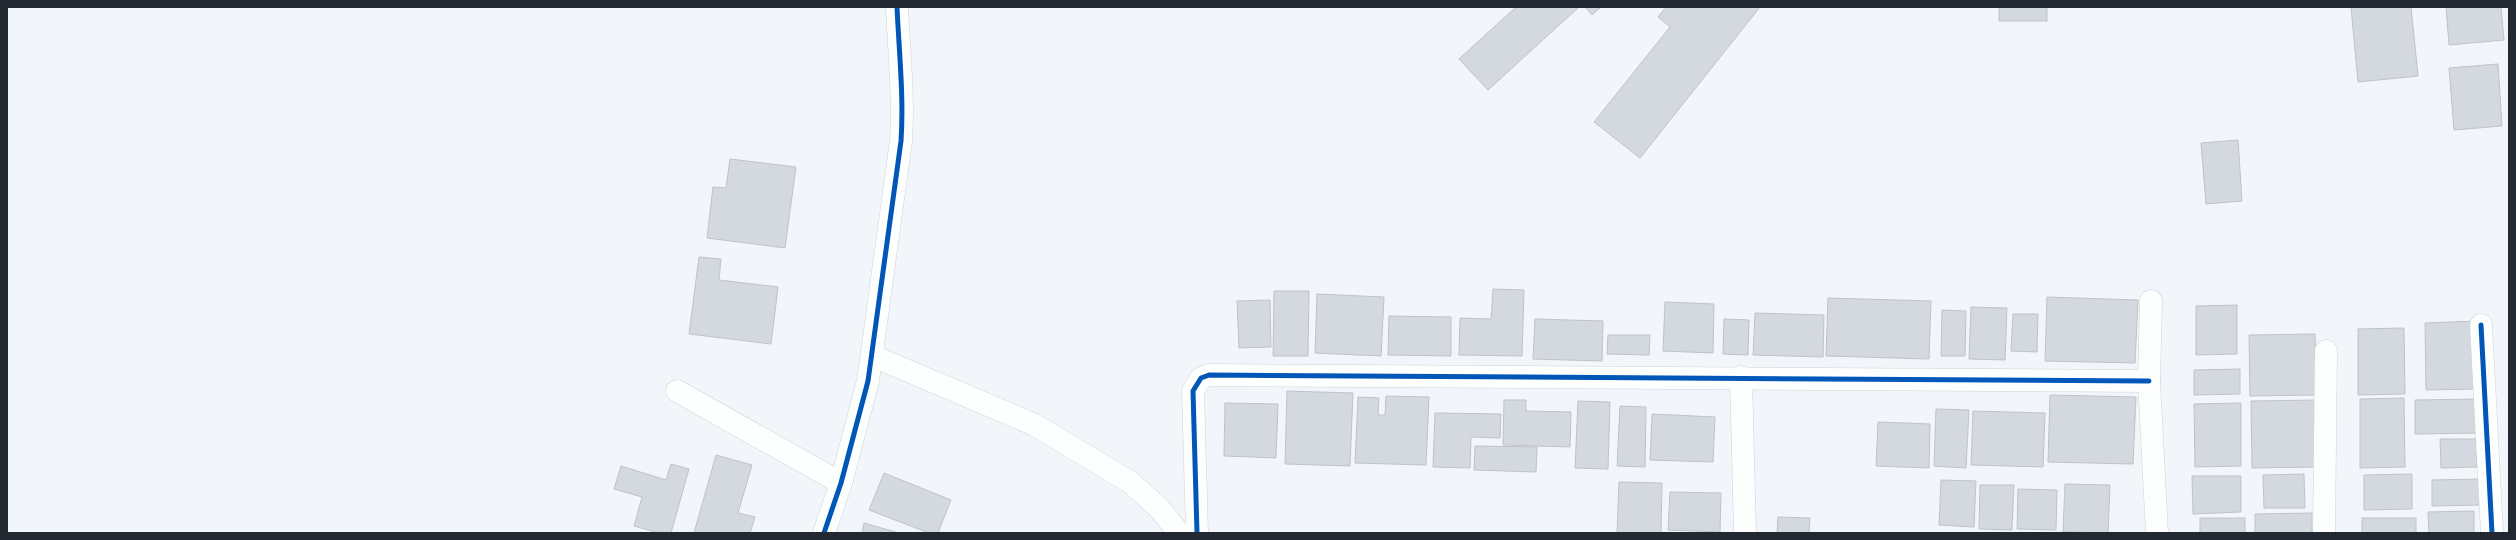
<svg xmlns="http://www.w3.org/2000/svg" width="2516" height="540" viewBox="0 0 2516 540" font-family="Signika,sans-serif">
<rect width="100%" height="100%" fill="#f2f6fa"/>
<g fill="#d4d9df" stroke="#bec3c9">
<polygon points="1516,7 1579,7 1488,90 1459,59"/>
<polygon points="1585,7 1601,7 1592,15"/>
<polygon points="1666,7 1760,7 1640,158 1594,122 1670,27 1658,17"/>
<rect x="1999" y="7" width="48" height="14"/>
<polygon points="2351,7 2411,7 2418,76 2358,82"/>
<polygon points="2446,7 2501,7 2504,40 2449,45"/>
<polygon points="2498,64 2502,126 2454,130 2449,68"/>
<polygon points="2238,140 2242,201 2206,204 2201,143"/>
<polygon points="730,159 796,167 785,248 707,238 713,187 726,188"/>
<polygon points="699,257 721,259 719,280 778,287 771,344 689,334"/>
<polygon points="1493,289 1524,290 1522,356 1459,355 1460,318 1491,319"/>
<polygon points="1274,291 1309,291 1308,356 1273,356"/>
<polygon points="1317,294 1384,297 1381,356 1315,353"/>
<polygon points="2047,297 2138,300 2135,363 2045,361"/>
<polygon points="1828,298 1931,301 1929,359 1826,356"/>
<polygon points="1270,300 1271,347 1239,348 1237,301"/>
<polygon points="1665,302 1714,304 1713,353 1663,351"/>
<polygon points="2237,305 2237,354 2196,355 2196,306"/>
<polygon points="1971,307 2007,308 2005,360 1969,359"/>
<polygon points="1942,310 1966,311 1965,356 1941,356"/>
<polygon points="1755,313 1824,315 1823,357 1753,355"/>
<polygon points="2013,314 2038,314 2037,352 2011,351"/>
<polygon points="1389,316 1451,317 1451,356 1388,355"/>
<polygon points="1535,319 1603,321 1602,361 1533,359"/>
<polygon points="1724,319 1749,320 1748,355 1723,354"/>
<polygon points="2476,321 2477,389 2426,390 2425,323"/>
<polygon points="2404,328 2405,394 2358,395 2358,329"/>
<polygon points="2315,334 2316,395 2250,396 2249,335"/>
<polygon points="1608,335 1650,335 1649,355 1607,354"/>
<polygon points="2240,369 2240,394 2194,395 2194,370"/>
<polygon points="1287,391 1353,393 1350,466 1285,464"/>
<polygon points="2050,395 2136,397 2133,464 2048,462"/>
<polygon points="1386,396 1429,397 1426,465 1355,463 1358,397 1379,398 1378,415 1385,415"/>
<polygon points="2404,398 2405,467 2360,468 2360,399"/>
<polygon points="2479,399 2480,433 2415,434 2415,400"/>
<polygon points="1504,400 1526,400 1526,411 1571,412 1570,447 1503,445"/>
<polygon points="2317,400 2319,467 2252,468 2251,401"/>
<polygon points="1578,401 1610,402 1608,469 1575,468"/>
<polygon points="1225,403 1278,404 1276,458 1224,456"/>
<polygon points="2241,403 2241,466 2195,467 2194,404"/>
<polygon points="1620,406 1646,407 1645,467 1617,466"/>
<polygon points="1936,409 1969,410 1966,468 1934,466"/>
<polygon points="1973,411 2045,413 2043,467 1971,465"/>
<polygon points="1435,413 1501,414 1500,438 1471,437 1470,468 1433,467"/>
<polygon points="1652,414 1715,417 1713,462 1650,460"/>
<polygon points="1878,422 1930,424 1929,468 1876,466"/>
<polygon points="2440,439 2477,439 2477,467 2441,468"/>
<polygon points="1475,446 1537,447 1536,472 1474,470"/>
<polygon points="716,455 752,465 738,513 755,517 750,533 694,533"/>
<polygon points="671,464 689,469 671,533 659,533 634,526 642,497 614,489 621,466 666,480"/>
<polygon points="884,473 951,500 938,533 929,533 869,510"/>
<polygon points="2304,474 2305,508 2264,508 2263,475"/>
<polygon points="2412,474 2412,509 2364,510 2364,475"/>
<polygon points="2192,476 2241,476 2241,512 2193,514"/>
<polygon points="2481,479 2481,505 2432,506 2432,480"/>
<polygon points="1941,480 1976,481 1974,527 1939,525"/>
<polygon points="1619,482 1662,483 1661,533 1617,533"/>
<polygon points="2065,484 2110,485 2108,533 2063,532"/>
<polygon points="1980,485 2014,485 2012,530 1979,529"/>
<polygon points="2018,489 2057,490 2056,530 2017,529"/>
<polygon points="1670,492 1721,493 1720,532 1668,530"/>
<polygon points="2474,511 2474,533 2429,533 2428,512"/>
<polygon points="2312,513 2312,533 2255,533 2255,514"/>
<polygon points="1778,517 1810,518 1809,533 1777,533"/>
<rect x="2200" y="518" width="45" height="15"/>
<rect x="2362" y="518" width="54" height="15"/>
<polygon points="864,523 899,533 862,533"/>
</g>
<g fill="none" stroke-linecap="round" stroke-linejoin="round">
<g stroke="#ced3d9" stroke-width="23">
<g id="street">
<polyline points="2151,301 2149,381 2157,533"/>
<polyline points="2481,325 2492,533"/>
<polyline points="873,356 1035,425 1130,482 1160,509 1179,533"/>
<polyline points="1741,377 1745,533"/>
<polyline points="677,391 841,483"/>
<polyline points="1197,533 1193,391 1201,378 1209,375 2149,381"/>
<polyline points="2324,533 2326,351"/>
</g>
</g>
<g stroke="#ced3d9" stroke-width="23">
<path id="secondary" d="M824 533 841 483 868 381 901 141C904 97 899 52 897 7"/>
</g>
<use href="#street" stroke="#fdfefe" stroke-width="22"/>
<use href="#secondary" stroke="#fdfefe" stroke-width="22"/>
<g stroke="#fff" stroke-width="8">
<g id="cycleway">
<polyline points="2481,325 2492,533"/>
<path d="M824 533 841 483 868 381 901 141C904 97 899 52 897 7"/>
<polyline points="1197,533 1193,391 1201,378 1209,375 2149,381"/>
</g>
</g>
<use href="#cycleway" stroke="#0057b8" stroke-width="5"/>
</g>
<rect width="2516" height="540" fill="none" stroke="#232931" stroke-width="16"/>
</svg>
